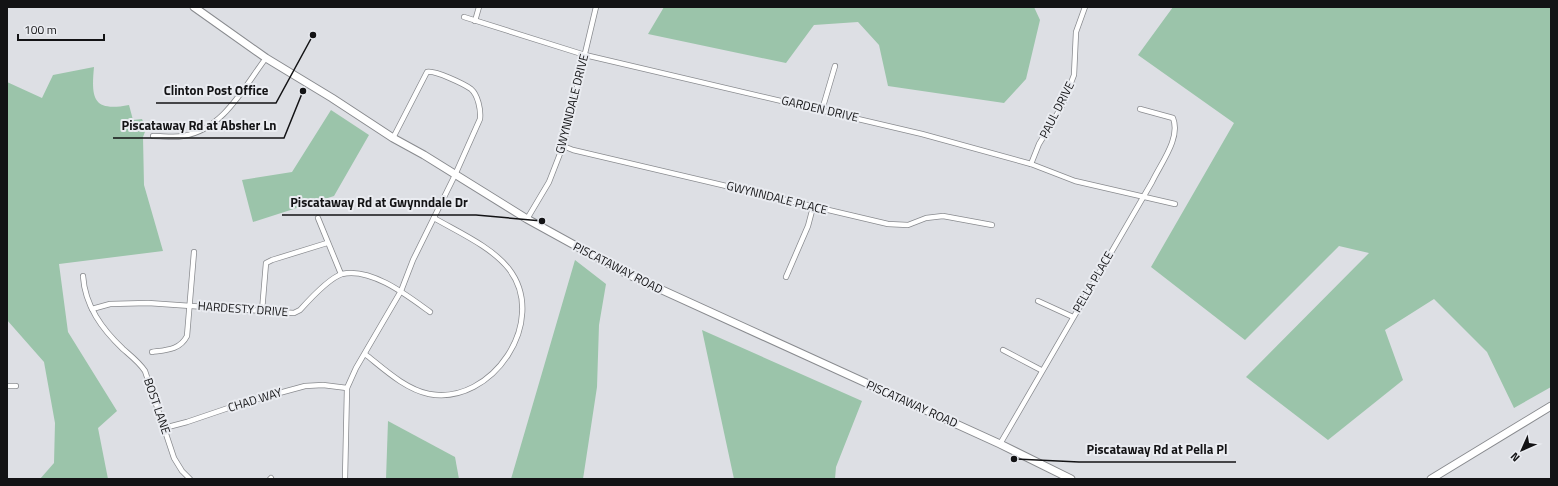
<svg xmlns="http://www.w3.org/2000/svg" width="1558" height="486" viewBox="0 0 1558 486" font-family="'Titillium Web',sans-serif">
<rect width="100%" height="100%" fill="#dddfe4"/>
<g fill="#9bc4aa">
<polygon points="664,7 1034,7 1040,20 1026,79 1004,103 888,86 879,45 858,22 814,25 786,63 648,34"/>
<polygon points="1173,7 1551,7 1551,387 1514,408 1487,352 1434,299 1385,330 1403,380 1328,440 1246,377 1369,253 1339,246 1245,340 1151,267 1234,123 1138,55"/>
<path d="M94 67C91 99 93 112 129 105L133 120 142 119 146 129 143 137 144 185 163 251 59 264 68 332 117 411 98 428 108 479H40L54 463 55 423 44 362 7 320V82L42 98 53 75Z"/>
<polygon points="331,110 369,135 334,196 253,222 242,180 292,172"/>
<polygon points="575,260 606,284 599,325 597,387 583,479 511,479"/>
<polygon points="702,330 862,401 836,467 835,479 734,479"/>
<polygon points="388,421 455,457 459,479 386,479"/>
</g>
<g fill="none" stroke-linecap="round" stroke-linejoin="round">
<g stroke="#898b8f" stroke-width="6">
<g id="minor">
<polyline points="464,17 585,55 922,134 1031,164 1075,181 1175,204"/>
<polyline points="475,21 479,7"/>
<polyline points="822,110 835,66"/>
<path d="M153 136C163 136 174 138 183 136 223 130 244 87 266 58"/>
<polyline points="563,146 573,150 888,224 908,225 926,218 943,216 992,225"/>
<polyline points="1031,164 1039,144 1062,106 1074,75 1076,32 1085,7"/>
<polyline points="318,218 341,274"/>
<polyline points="527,219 549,182 563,146 596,7"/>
<path d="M83 276C85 306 102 329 123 349 131 356 139 362 145 371L174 458 182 471 190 479"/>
<polyline points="786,277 808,226 813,207"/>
<polyline points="1038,301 1073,317"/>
<path d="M92 309 110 304 148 303 294 313 300 310C309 300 329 278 342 274 371 267 408 296 430 312"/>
<polyline points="262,311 266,263 272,260 327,243"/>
<polyline points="1003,350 1041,370"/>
<path d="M152 352C166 350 180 350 187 336L194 252"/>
<path d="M365 354C384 369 405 389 429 394 492 406 549 321 509 269 492 247 458 232 434 218"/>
<polyline points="7,386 16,386"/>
<polyline points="164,428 187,422 246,402 305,386 323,385 347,388"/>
<path d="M1000 444 1152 182C1161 163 1181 138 1173 118L1140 109"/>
<polyline points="270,479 271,478"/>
<path d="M345 479 347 388 356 368 401 291 413 260 455 175 480 119C481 110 478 95 471 89 464 84 435 70 427 72L393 138"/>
</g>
</g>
<g stroke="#898b8f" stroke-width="9">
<g id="primary">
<polyline points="194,7 266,58 332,98 393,138 424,155 527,219 627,274 1000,444 1071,479"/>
<polyline points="1431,479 1551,406"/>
</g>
</g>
<use href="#minor" stroke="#fff" stroke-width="4.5"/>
<use href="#primary" stroke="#fff" stroke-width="7"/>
</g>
<g text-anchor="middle" stroke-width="4" stroke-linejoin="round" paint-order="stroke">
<g font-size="12" fill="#131315" stroke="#eaecf1">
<text transform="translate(572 104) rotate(-76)" y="4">GWYNNDALE DRIVE</text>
<text transform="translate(820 109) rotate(13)" y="4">GARDEN DRIVE</text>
<text transform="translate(1057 110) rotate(-63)" y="4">PAUL DRIVE</text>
<text transform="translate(777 198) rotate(14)" y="4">GWYNNDALE PLACE</text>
<text transform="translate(618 268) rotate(27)" y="4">PISCATAWAY ROAD</text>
<text transform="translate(1093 282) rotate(-60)" y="4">PELLA PLACE</text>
<text transform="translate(243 309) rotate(4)" y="4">HARDESTY DRIVE</text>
<text transform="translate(255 400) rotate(-17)" y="4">CHAD WAY</text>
<text transform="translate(912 404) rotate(24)" y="4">PISCATAWAY ROAD</text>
<text transform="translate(157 406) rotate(71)" y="4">BOST LANE</text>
</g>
</g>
<path fill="none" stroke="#131315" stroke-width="1.5" d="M313 35L276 103H156M303 91L284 138H113M542 221L476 215H282M1014 459L1079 462H1236"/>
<g fill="#131315" stroke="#eaecf1" stroke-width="1.5">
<circle cx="313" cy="35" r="4"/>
<circle cx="303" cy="91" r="4"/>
<circle cx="542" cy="221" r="4"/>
<circle cx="1014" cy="459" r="4"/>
</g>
<g font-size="13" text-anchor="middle" font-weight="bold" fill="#131315" stroke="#eaecf1" stroke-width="4" stroke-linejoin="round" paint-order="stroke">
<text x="216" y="95">Clinton Post Office</text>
<text x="199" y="130">Piscataway Rd at Absher Ln</text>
<text x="379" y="207">Piscataway Rd at Gwynndale Dr</text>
<text x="1157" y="454">Piscataway Rd at Pella Pl</text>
</g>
<rect width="1558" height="486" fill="none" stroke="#131315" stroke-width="16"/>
<g transform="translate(1522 450) rotate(225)" stroke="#eaecf1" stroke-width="3" paint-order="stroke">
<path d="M0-3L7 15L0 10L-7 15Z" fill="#131315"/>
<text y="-6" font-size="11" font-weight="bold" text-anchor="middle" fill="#131315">N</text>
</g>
<path d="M18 34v6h86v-6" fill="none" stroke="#131315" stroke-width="2"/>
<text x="24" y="34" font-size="12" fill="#131315" stroke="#eaecf1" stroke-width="3" paint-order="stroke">100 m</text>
</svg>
